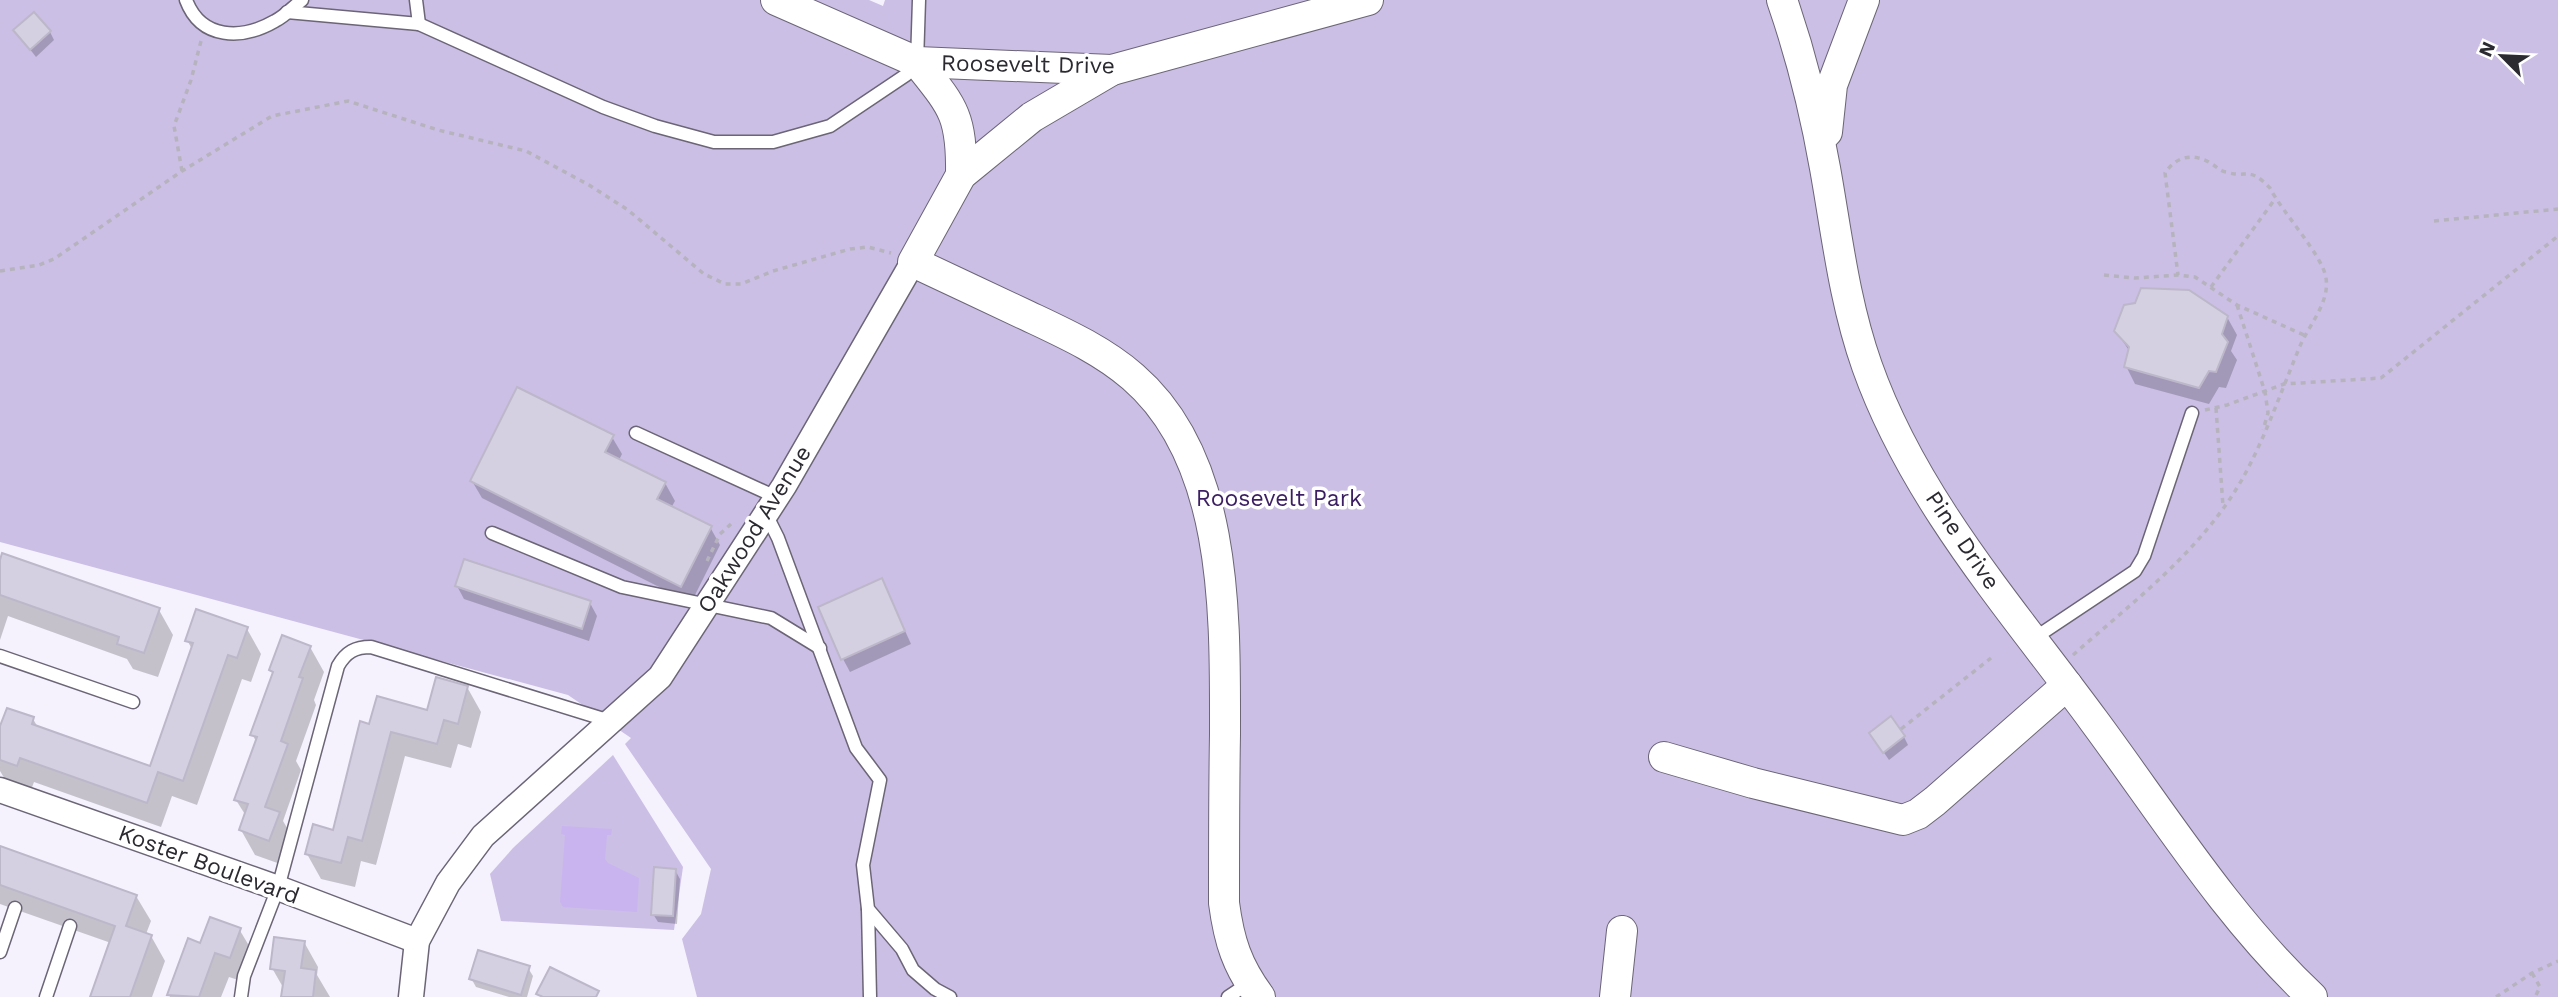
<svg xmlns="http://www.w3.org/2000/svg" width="2558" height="997" viewBox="0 0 2558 997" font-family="'Work Sans',sans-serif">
<rect width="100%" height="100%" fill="#f5f2fe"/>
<g fill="#cbbfe5">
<polygon points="0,0 869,0 883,6 885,0 2558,0 2558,997 697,997 682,939 701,914 711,869 625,744 631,738 568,695 0,542"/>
<polygon points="613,755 683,867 674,930 501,921 490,874 513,848"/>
</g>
<polygon fill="#c9b4f0" points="562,826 612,829 611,835 607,835 605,859 608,863 639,878 637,912 563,907 560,902 565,835 561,834"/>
<g fill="#0003">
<polygon points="15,30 50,32 54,40 36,57"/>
<polygon points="2227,317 2237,335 2231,351 2237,360 2226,388 2219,387 2209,404 2135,384 2126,366 2130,352 2116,331"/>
<polygon points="612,437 622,454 619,460 665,483 675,501 671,508 710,527 720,545 691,603 482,498 472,481"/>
<polygon points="0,565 159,610 173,635 158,677 133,669 127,659 8,616 0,640"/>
<polygon points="457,586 590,603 597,616 589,641 464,599"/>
<polygon points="888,593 911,644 850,672 843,659"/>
<polygon points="247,629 261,654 251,682 242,679 197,805 172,796 161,827 34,782 31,790 6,781 0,771 0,731 33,719 39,729 151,768 193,651 187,640"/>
<polygon points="310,647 324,672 314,700 316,705 296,761 301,770 283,821 293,838 283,865 255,855 241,830 246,816 236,800 257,743 252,734 274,675 271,670"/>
<polygon points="467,687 481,712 471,748 458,744 451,768 405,756 376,865 361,861 355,887 321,879 307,854 334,832 370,726 428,712"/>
<polygon points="1904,737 1908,745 1889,760 1876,741"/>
<polygon points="0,848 136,896 151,921 146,934 151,936 165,961 152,997 92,997 111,943 0,904"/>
<polygon points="675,870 680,879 677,924 658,922 653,914"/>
<polygon points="239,929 254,954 244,982 229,977 221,997 170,997 169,995 201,945"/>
<polygon points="304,942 318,967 317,975 330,997 283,997 284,989 272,968"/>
<polygon points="528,968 533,976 527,997 509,997 476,987 471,978"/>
</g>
<g fill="#d5cfe2" stroke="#bdb7ca" stroke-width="2">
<polygon points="34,12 51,31 30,50 13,30"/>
<polygon points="2141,288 2189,290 2228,316 2222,334 2228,342 2216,372 2209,371 2199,388 2124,367 2129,347 2114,331 2124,305 2135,303"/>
<polygon points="517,387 614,435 605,452 666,482 657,499 712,526 681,587 470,481"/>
<polygon points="2,553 160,608 144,653 117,644 119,637 0,595 0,560"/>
<polygon points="464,559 591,601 582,629 455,586"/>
<polygon points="882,578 905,631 841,660 818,607"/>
<polygon points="196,609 248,627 237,658 228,655 183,781 158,772 147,803 20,758 17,766 0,760 0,726 7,708 34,717 32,724 150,766 193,643 185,641"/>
<polygon points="282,635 311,646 299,677 303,678 281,741 288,744 265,807 280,812 269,841 239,830 248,804 234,800 257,737 250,735 273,672 269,670"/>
<polygon points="436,677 468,686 458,724 444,720 437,744 391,732 362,841 348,837 341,863 305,854 313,824 333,830 360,721 369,724 377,696 427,710"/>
<polygon points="1891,716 1905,736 1883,753 1869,733"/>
<polygon points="0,846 137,895 126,926 152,935 130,997 90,997 115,926 0,885"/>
<polygon points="654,867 676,869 673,916 651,915"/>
<polygon points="210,917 241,928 230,958 215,953 199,997 167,995 188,938 200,943"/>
<polygon points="274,937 305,941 301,968 316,970 313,997 281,997 285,971 270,969"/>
<polygon points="478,950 530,966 521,995 469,979"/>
<polygon points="550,967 599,991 596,997 543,997 536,994"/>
</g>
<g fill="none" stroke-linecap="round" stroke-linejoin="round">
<g stroke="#6b6576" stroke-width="15">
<g id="service">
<path d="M186 0C201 40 242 40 275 21 285 16 293 7 302 0"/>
<polyline points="416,0 419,24"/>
<polyline points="287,12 419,24 603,107 655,126 714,142 773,142 830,126 906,75 917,62 919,0"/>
<polyline points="636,433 776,497"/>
<polyline points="766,514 778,538 856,748 880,780 863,865 868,909 902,949 913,970 935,989 950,997"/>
<polyline points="492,533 622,587 771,618 820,648"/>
<polyline points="2033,639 2135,571 2144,556 2192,413"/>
<polyline points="0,656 133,702"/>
<polyline points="868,909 870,997"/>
<polyline points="0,952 15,908"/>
<polyline points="46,997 70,926"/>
<path d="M241 997 244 976 278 888 338 666C346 652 355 647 371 647L610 721"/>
<polyline points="1228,997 1249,983"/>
</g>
</g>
<g stroke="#6b6576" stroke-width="27">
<g id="minor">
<polyline points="0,790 278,888 417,941"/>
<polyline points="411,997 417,941 448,883 483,836 660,677 784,486 913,262"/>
</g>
</g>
<g stroke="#6b6576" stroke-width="32">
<g id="tertiary">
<polyline points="776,0 917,62 1112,70 1368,0"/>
<path d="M1782 0C1801 55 1815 111 1825 168 1837 235 1844 301 1867 366 1914 499 2011 608 2094 721 2163 814 2227 917 2312 997"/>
<path d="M917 62C953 107 962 115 961 175"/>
<path d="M1112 70 1032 117 961 175 913 262C951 280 990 298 1028 316 1064 333 1102 350 1133 377 1229 460 1225 617 1225 734 1224 790 1224 847 1224 903 1229 941 1237 966 1260 997"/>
<polyline points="1827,132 1832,85 1864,0"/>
<polyline points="1664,757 1753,783 1903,820 1918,814 1935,801 2067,685"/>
<polyline points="1615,997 1622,931"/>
</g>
</g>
<g stroke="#b6b3be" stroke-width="3.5" stroke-dasharray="5 5" stroke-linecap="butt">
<polyline points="182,171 174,126 191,80 201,41"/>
<polyline points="2434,221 2558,209"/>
<polyline points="0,271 39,265 54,259 182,171 272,116 348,101 438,130 526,151 589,185 628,210 704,274 725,284 741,284 773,271 850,249 868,247 891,253"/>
<polyline points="2104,275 2135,278 2178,275 2195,277 2237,305 2304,335"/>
<polyline points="2211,287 2275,199"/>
<polyline points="2237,305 2265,392 2268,413 2263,430"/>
<polyline points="2216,408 2223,506"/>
<polyline points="2205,410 2227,405 2284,384 2381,378 2558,236"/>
<polyline points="707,561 720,534 731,524"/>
<path d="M2073 655C2135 600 2205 548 2245 474 2267 433 2282 389 2300 346 2309 325 2330 302 2326 278 2323 256 2282 212 2270 188 2248 165 2247 179 2226 172 2220 171 2217 167 2212 164 2194 152 2176 156 2165 173L2178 275"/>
<polyline points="1901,729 1991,658"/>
<polyline points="2532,973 2540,987 2535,997"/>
<polyline points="2496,997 2532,973 2558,961"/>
</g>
<use href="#service" stroke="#fff" stroke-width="12"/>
<use href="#minor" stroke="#fff" stroke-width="24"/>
<use href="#tertiary" stroke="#fff" stroke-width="30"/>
</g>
<g text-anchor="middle" stroke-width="7" stroke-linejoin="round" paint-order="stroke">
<g font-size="23" fill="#2c2a31" stroke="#fff">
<text transform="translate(1028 64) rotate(1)" y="8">Roosevelt Drive</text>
<text transform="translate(754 529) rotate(-58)" y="8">Oakwood Avenue</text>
<text transform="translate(1963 540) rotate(56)" y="8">Pine Drive</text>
<text transform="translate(209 864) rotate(20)" y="8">Koster Boulevard</text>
</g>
<g font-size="23" fill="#3c1e62" stroke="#fff">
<text x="1279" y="506">Roosevelt Park</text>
</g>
</g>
<g transform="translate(2502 56) rotate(294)" stroke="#ffffff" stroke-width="5" paint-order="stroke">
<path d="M0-5L12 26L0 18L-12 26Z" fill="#2c2a31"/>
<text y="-10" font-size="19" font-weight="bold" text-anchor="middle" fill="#2c2a31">N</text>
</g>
</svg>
